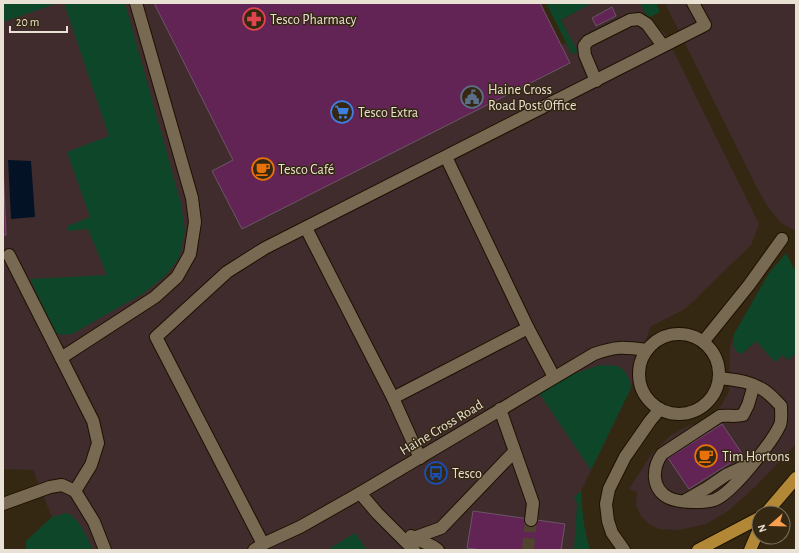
<svg xmlns="http://www.w3.org/2000/svg" width="799" height="553" viewBox="0 0 799 553" font-family="'Alegreya Sans',sans-serif">
<rect width="100%" height="100%" fill="#352812"/>
<g fill="#402c2d">
<polygon points="3,3 540,3 561,45 566,43 572,54 577,51 561,20 592,3 640,3 648,18 665,34 759,224 751,245 685,309 650,327 631,388 581,491 582,513 585,534 590,550 26,550 26,541 52,517 33,470 3,469"/>
<polygon points="665,3 796,3 796,231 781,223 768,207 757,188"/>
<polygon points="734,334 733,343 743,353 756,341 783,354 788,360 796,353 796,444 756,486 728,511 706,524 679,530 659,529 649,524 641,516 636,505 637,492 629,489 651,455 670,436 686,427 709,419 722,405 729,391 730,348"/>
</g>
<g fill="#0d4629">
<polygon points="3,3 58,3 3,22"/>
<polygon points="64,3 125,3 181,204 185,231 179,258 165,276 144,293 72,334 62,335 56,333 30,279 107,275 88,229 68,231 68,226 90,217 67,152 109,136"/>
<polygon points="546,3 592,3 561,20 578,52 572,54"/>
<polygon points="640,3 656,3 660,12 648,18"/>
<path d="M786 253 796 272V353L788 360 783 355 775 362 756 341 743 353H738C732 348 733 341 734 334L769 273Z"/>
<path d="M600 365C605 366 613 365 617 366 626 369 630 380 631 388L591 470 539 393 567 376Z"/>
<path d="M581 491C582 511 584 530 590 550H574L577 504 574 497Z"/>
<path d="M67 513C80 519 87 537 93 550H26V541L52 517Z"/>
<polygon points="355,533 367,550 327,550"/>
</g>
<polygon fill="#031224" points="8,160 31,161 35,217 11,219"/>
<g fill="#612454" stroke="#6c5566">
<polygon points="154,3 540,3 570,63 242,229 212,171 233,160"/>
<polygon points="612,7 616,16 596,26 592,18"/>
<polygon points="3,164 6,235 3,235"/>
<polygon points="722,424 743,455 689,489 668,458"/>
<polygon points="473,511 565,524 561,550 481,550 467,548"/>
</g>
<g fill="none" stroke-linecap="round" stroke-linejoin="round">
<polyline stroke="#50442f" stroke-width="12" stroke-dasharray="12 6" stroke-linecap="butt" points="528,550 531,520"/>
<g stroke="#1c1100" stroke-width="14">
<g id="minor">
<polyline points="596,81 585,55 584,46 588,41 630,20 639,19 647,24 663,46"/>
<polyline points="446,157 528,328 554,377"/>
<polyline points="306,228 393,398 420,458"/>
<polyline points="9,255 93,421 98,443 91,465 75,491"/>
<circle cx="679" cy="374" r="40"/>
<polyline points="703,342 749,285 782,239"/>
<polyline points="61,358 155,297 177,277 190,254 193,235 195,222 192,198 136,3"/>
<path d="M719 378C735 380 751 381 765 391 771 395 776 401 781 406 781 412 782 420 780 425 772 442 732 494 714 500 704 503 679 503 669 498 651 489 652 468 662 454L720 416C728 415 735 417 743 415L748 405 754 385"/>
<polyline points="393,398 528,328"/>
<polyline points="500,409 533,503 531,520"/>
<polyline points="360,493 377,513 414,550"/>
<polyline points="686,500 707,488 726,475 750,464"/>
<polyline points="3,504 50,487 62,485 75,491 94,522 105,550"/>
<polyline points="411,536 434,547 438,550"/>
<polyline points="416,537 441,528 514,452"/>
<polyline points="263,544 156,337 227,272 265,248 705,25 693,3"/>
<path d="M254 550 263 544 300 527 360 493 594 354C616 346 624 347 647 350"/>
<polyline points="624,550 612,533 608,521 606,504 609,489 625,457 650,421 660,409"/>
</g>
</g>
<g stroke="#1c1100" stroke-width="14">
<g id="major">
<polyline points="766,513 796,478"/>
<polyline points="698,550 759,518"/>
<polyline points="750,550 759,529"/>
</g>
</g>
<use href="#minor" stroke="#786952" stroke-width="12"/>
<use href="#major" stroke="#b28836" stroke-width="12"/>
</g>
<defs>
<g id="pharmacy-ring" transform="scale(1.15)"><circle r="9.5" fill="#352812" stroke="#e0444e" stroke-width="1.5"/><path d="M-2-6h4v4h4v4h-4v4h-4v-4h-4v-4h4Z" fill="#e0444e"/></g>
<g id="civic-ring" transform="scale(1.15)"><circle r="9.5" fill="#352812" stroke="#5c6f8a" stroke-width="1.5"/><path d="M-.6-6.5H3V-4.5H.6V-3L4-1V1h2V6H-6V1h2V-1L-.6-3ZM-1.2 2.5V6h2.4V2.5Z" fill="#5c6f8a"/></g>
<g id="supermarket-ring" transform="scale(1.15)"><circle r="9.5" fill="#352812" stroke="#3f7fe0" stroke-width="1.5"/><path d="M-6-5.5h2.5l.6 2H6L4.5 2H-2.5L-4.4-4H-6ZM-1.5 3.2a1.3 1.3 0 1 0 .1 0ZM3 3.2a1.3 1.3 0 1 0 .1 0Z" fill="#3f7fe0"/></g>
<g id="cafe-ring" transform="scale(1.15)"><circle r="9.5" fill="#352812" stroke="#e8710a" stroke-width="1.5"/><path d="M-5.5-4.5H6V0H3Q3 3.5 0 3.5H-2.5Q-5.5 3.5-5.5 0ZM3-3.2v2h1.7v-2ZM-6 4.5H4V6H-6Z" fill="#e8710a"/></g>
<g id="bus-ring" transform="scale(1.15)"><circle r="9.5" fill="#352812" stroke="#1a4fb4" stroke-width="1.5"/><path d="M-5-6H5V4H4V6H2V4H-2V6H-4V4H-5ZM-3.5-4V0h7V-4ZM-3.5 1.2v1.5H-2V1.2ZM2 1.2v1.5H3.5V1.2Z" fill="#1a4fb4"/></g>
</defs>
<g fill-rule="evenodd">
<use href="#pharmacy-ring" x="254" y="19"/>
<use href="#civic-ring" x="472" y="97"/>
<use href="#supermarket-ring" x="342" y="112"/>
<use href="#cafe-ring" x="263" y="169"/>
<use href="#cafe-ring" x="706" y="456"/>
<use href="#bus-ring" x="436" y="473"/>
</g>
<g text-anchor="middle" stroke-width="3" stroke-linejoin="round" paint-order="stroke">
<g font-size="14" fill="#e9e1d4" stroke="#352812" text-anchor="start">
<text x="270" y="24">Tesco Pharmacy</text>
<text x="488" y="94">Haine Cross<tspan x="488" dy="16">Road Post Office</tspan></text>
<text x="358" y="117">Tesco Extra</text>
<text x="278" y="174">Tesco Café</text>
<text x="722" y="461">Tim Hortons</text>
<text x="452" y="478">Tesco</text>
</g>
<g font-size="14" fill="#e9e1d4" stroke="#352812">
<text transform="translate(441 427) rotate(-31)" y="5">Haine Cross Road</text>
</g>
</g>
<rect width="799" height="553" fill="none" stroke="#e9e1d4" stroke-width="8"/>
<g transform="translate(771 525) rotate(250)"><circle r="19" fill="#352812" stroke="#7d7260"/>
<path d="M0-3L7 15L0 10L-7 15Z" fill="#fa9f4f"/>
<text y="-6" font-size="11" font-weight="bold" text-anchor="middle" fill="#e9e1d4">N</text>
</g>
<path d="M10 26v6h57v-6" fill="none" stroke="#e9e1d4" stroke-width="2"/>
<text x="16" y="26" font-size="12" fill="#e9e1d4" stroke="#352812" stroke-width="3" paint-order="stroke">20 m</text>
</svg>
